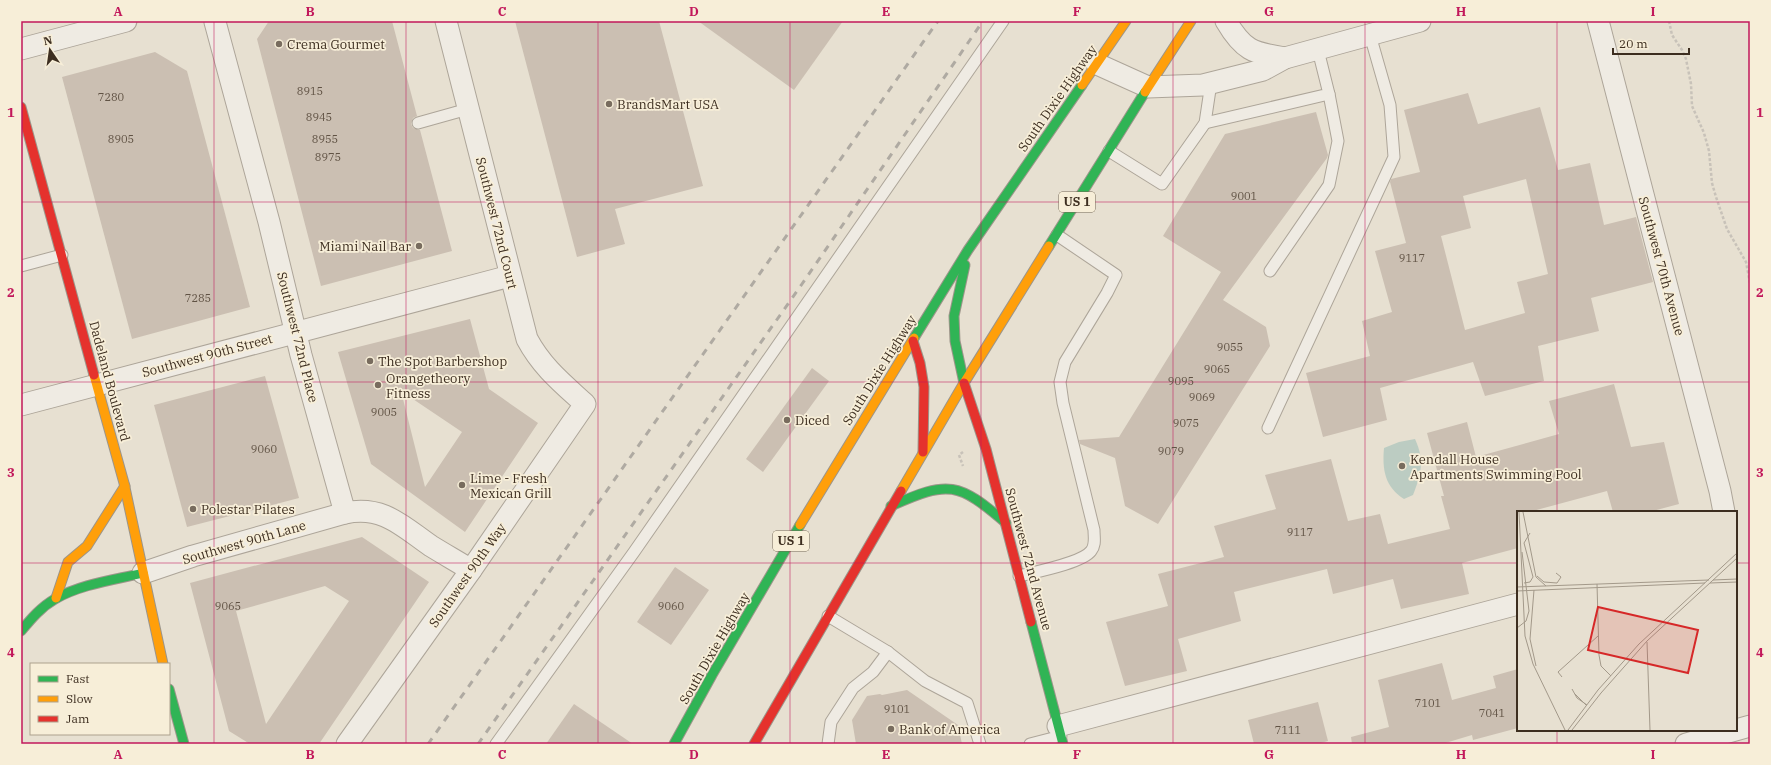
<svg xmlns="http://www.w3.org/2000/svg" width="1771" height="765" viewBox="0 0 1771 765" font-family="'IBM Plex Serif',serif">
<rect width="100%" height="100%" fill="#e7e0d1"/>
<path fill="#bcccc2" d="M1415 439C1425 461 1421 474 1413 495L1404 499C1385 487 1382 470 1384 448L1399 442Z"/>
<g fill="#cbbfb2" fill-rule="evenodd">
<polygon points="269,21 392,21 417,116 413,118 411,124 413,128 420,130 452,251 321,286 257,39"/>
<polygon points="515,21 659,21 703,186 615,209 625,244 577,257"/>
<polygon points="698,21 843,21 794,90"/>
<polygon points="155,52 187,71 250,307 132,339 62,77"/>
<path d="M1468 93 1478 124 1540 107 1558 170 1590 163 1604 225 1636 217 1653 282 1591 298 1599 331 1538 346 1544 381 1485 396 1473 362 1380 388 1387 420 1323 437 1306 373 1370 356 1362 321 1392 312 1375 251 1406 243 1390 182 1391 179 1420 172 1404 110ZM1526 179 1548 274 1517 282 1525 313 1465 330 1441 236 1471 228 1463 196Z"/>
<polygon points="1316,112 1328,155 1327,158 1223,300 1266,327 1270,346 1158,524 1125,506 1115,458 1080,444 1079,440 1119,437 1221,272 1163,236 1225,134"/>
<path d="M470 319 489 389 538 423 465 532 371 464 338 352ZM401 391 462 432 425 487Z"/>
<polygon points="812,368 829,381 763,472 746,459"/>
<polygon points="265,376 299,498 187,527 154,405"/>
<polygon points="1614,384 1631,447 1664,442 1679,504 1649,512 1613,512 1607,491 1529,512 1518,512 1518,548 1462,563 1469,594 1401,609 1393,579 1333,594 1327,569 1234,592 1241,621 1178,639 1187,671 1125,686 1106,622 1168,606 1158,574 1224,557 1214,526 1276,509 1265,475 1331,459 1348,521 1380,514 1388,544 1450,529 1441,496 1444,496 1427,433 1467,422 1476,457 1559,434 1549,401"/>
<path d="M362 537 429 582 319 744H250L229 731 190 583ZM325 586 349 601 266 724 236 611Z"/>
<polygon points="675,567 709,590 671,645 637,622"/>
<polygon points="1442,663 1452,700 1496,688 1493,676 1518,669 1518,728 1473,740 1472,735 1442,744 1352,744 1351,737 1389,727 1378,680"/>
<polygon points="907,690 958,725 962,744 856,744 852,720 867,696 880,694 882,695"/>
<polygon points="1318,702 1328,741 1317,744 1254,744 1248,720"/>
<polygon points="574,704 633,744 546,744"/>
</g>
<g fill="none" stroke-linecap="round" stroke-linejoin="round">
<g stroke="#ada599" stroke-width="13">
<g id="lane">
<polyline points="418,123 468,109"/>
<polyline points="1205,123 1329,94 1318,50"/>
<polyline points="1109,151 1162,184 1205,123 1211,83"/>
<polyline points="21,266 62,255"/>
<polyline points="1270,271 1329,185 1338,141 1329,94"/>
<polyline points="1268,428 1394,157 1390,105 1370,35"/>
<path d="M1019 576C1035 572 1082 563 1091 551 1096 545 1094 538 1094 530L1063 403 1060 382 1065 362 1107 293 1116 275 1057 235"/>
<polyline points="828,616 888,652 925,681 967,703 980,744"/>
<polyline points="496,744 634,552 1003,21"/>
<polyline points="828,744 831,722 853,688 873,672 888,652"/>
<polyline points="1030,744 1061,736"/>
</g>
</g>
<g stroke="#ada599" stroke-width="23">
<g id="street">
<path d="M1226 21C1243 50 1252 53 1285 58"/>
<polyline points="1598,21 1720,491 1724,512"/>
<path d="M215 22 269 222 301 355 345 513C383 505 402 526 431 546 444 554 458 562 471 570"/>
<polyline points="21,49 126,21"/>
<polyline points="1097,64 1148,87 1203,85 1263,70 1285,58 1420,21"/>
<polyline points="21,405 510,276"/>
<polyline points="143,573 193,556 345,513"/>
<polyline points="1058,726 1518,604"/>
<path d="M347 744 471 570 585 404C562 383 542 367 527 339L446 21"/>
<polyline points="1686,744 1750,726"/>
</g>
</g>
<g stroke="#9c958a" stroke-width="11">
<g id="fast">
<polyline points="1049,246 1145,92"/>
<polyline points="914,338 968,250 1082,85"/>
<polyline points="964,383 955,341 954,316 965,265"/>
<path d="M891 506C949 480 958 482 1006 523"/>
<polyline points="1031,622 1063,744"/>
<path d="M21 631C31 619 41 607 55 599 81 584 114 580 143 573"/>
<polyline points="169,689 184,744"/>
<polyline points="674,744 712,675 800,525"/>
</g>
</g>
<g stroke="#9c958a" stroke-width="11">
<g id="slow">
<polyline points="1082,85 1126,21"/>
<polyline points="1145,92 1191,21"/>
<polyline points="94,375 124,483 163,664"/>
<polyline points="901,491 964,383 1049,246"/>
<polyline points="800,525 914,338"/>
<polyline points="56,598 68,562 87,546 125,486"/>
</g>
</g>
<g stroke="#9c958a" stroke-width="11">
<g id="jam">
<polyline points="21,107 94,375"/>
<polyline points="913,341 920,363 924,387 923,452"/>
<polyline points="964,383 986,449 1031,622"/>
<polyline points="754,744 901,491"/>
</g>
</g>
<g stroke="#c8c2b9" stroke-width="2.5" stroke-dasharray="3 2" stroke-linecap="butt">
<polyline points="1669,21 1672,35 1682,50 1686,59 1691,84 1692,106 1704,133 1709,151 1712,183 1716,197 1727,229 1746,262 1750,283"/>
<polyline points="963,452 959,455 963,466"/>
</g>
<use href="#lane" stroke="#efebe3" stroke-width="11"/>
<use href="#street" stroke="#efebe3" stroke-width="21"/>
<use href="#fast" stroke="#30b455" stroke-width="9"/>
<use href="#slow" stroke="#ff9f0a" stroke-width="9"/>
<use href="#jam" stroke="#e5322d" stroke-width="9"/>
<g stroke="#afaaa2" stroke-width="3" stroke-dasharray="7 7" stroke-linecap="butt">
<polyline points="428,744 938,21"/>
<polyline points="478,744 802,284 983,21"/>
</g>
</g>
<path fill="none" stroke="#c2185b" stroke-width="1" stroke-opacity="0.55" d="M214 21V744M406 21V744M598 21V744M790 21V744M981 21V744M1173 21V744M1365 21V744M1557 21V512M21 202H1750M21 382H1750M21 563H1518M1736 563H1750M1557 730V744"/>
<g fill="#786c5e" stroke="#f7eed8" stroke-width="1.5">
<circle cx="279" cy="44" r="4"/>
<circle cx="609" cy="104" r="4"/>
<circle cx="419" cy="246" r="4"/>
<circle cx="370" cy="361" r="4"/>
<circle cx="378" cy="385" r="4"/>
<circle cx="787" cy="420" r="4"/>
<circle cx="1402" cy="466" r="4"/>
<circle cx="462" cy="485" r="4"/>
<circle cx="193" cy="509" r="4"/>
<circle cx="891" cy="729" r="4"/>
</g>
<g text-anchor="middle" stroke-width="3.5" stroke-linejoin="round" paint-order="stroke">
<g font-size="11" fill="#605244">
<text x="310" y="95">8915</text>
<text x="111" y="101">7280</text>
<text x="319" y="121">8945</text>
<text x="121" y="143">8905</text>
<text x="325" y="143">8955</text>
<text x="328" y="161">8975</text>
<text x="1244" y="200">9001</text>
<text x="1412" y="262">9117</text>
<text x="198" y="302">7285</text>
<text x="1230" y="351">9055</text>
<text x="1217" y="373">9065</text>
<text x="1181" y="385">9095</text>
<text x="1202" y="401">9069</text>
<text x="384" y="416">9005</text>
<text x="1186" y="427">9075</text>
<text x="264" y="453">9060</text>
<text x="1171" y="455">9079</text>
<text x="1300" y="536">9117</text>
<text x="228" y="610">9065</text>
<text x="671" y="610">9060</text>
<text x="1428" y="707">7101</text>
<text x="897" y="713">9101</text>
<text x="1492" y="717">7041</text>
<text x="1288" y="734">7111</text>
</g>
<g fill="#f7eed8" stroke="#756857" stroke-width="1">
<rect x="1059" y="192" width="36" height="20" rx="3"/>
<rect x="773" y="531" width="36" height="20" rx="3"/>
</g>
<g font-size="12" font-weight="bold" fill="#3d2e20">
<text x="1077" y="206">US 1</text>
<text x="791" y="545">US 1</text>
</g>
<g font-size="13" fill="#3d2e20" stroke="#f7eed8" text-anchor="start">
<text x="287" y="49">Crema Gourmet</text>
<text x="617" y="109">BrandsMart USA</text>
<text x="411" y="251" text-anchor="end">Miami Nail Bar</text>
<text x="378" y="366">The Spot Barbershop</text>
<text x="386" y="383">Orangetheory<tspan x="386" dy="15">Fitness</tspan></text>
<text x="795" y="425">Diced</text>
<text x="1410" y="464">Kendall House<tspan x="1410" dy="15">Apartments Swimming Pool</tspan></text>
<text x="470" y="483">Lime - Fresh<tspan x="470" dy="15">Mexican Grill</tspan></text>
<text x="201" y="514">Polestar Pilates</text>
<text x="899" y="734">Bank of America</text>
</g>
<g font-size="13" fill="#3d2e20" stroke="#f7eed8">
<text transform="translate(1057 98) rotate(-55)" y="5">South Dixie Highway</text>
<text transform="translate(497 223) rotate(76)" y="5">Southwest 72nd Court</text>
<text transform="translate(1662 266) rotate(75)" y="5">Southwest 70th Avenue</text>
<text transform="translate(298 337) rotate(76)" y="5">Southwest 72nd Place</text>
<text transform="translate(207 355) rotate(-15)" y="5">Southwest 90th Street</text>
<text transform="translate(879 370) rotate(-58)" y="5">South Dixie Highway</text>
<text transform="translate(110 381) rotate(75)" y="5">Dadeland Boulevard</text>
<text transform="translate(244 542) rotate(-16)" y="5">Southwest 90th Lane</text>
<text transform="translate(1029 559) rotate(75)" y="5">Southwest 72nd Avenue</text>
<text transform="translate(467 575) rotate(-55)" y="5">Southwest 90th Way</text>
<text transform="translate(714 648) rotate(-60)" y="5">South Dixie Highway</text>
</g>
</g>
<g transform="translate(1517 511)">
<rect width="220" height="220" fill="#e7e0d1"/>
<path fill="none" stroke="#a3998a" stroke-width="1" d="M2 1 8 125 16 153 48 219M6 1 19 66 29 75M0 41V146M20 65 27 71 40 72 44 66 39 62M196 69 220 68M7 72 13 71 16 66 7 32 13 22M193 72 220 71M80 73 82 144 84 155 94 165M0 76 192 69M17 79 13 128 19 155M0 80 188 72M0 117 9 110 12 100 5 41M130 131 133 219M45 166 41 161 81 125M55 178 60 187 70 194M58 183 69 194M51 219 81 179 122 133 220 42M55 219 84 182 130 130 220 47"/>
<path fill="#d62828" fill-opacity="0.15" stroke="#d62828" stroke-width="2" d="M81 96 181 119 171 162 71 139Z"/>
<rect width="220" height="220" fill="none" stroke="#3d2e20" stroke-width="2"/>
</g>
<rect width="1771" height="765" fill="none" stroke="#f7eed8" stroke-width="44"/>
<rect x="30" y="663" width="140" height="72" fill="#f7eed8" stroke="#ada18e"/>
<rect x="38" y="676" width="20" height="6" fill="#30b455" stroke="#ada18e"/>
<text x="66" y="683" font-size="12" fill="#3d2e20">Fast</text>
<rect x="38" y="696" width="20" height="6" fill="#ff9f0a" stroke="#ada18e"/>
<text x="66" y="703" font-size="12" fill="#3d2e20">Slow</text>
<rect x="38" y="716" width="20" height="6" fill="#e5322d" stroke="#ada18e"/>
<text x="66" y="723" font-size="12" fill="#3d2e20">Jam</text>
<g transform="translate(50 50) rotate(347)" stroke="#f7eed8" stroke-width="3" paint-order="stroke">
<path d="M0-3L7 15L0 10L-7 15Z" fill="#3d2e20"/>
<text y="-6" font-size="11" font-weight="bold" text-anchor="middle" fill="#3d2e20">N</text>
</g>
<path d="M1613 48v6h76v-6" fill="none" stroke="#3d2e20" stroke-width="2"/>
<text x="1619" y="48" font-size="12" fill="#3d2e20" stroke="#f7eed8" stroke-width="3" paint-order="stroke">20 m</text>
<rect x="22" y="22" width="1727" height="721" fill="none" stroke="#c2185b" stroke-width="1.5"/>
<g font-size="13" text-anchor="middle" font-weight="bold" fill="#c2185b">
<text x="118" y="16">A</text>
<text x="310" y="16">B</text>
<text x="502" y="16">C</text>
<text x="694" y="16">D</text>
<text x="886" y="16">E</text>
<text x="1077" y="16">F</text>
<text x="1269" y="16">G</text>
<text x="1461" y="16">H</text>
<text x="1653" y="16">I</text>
<text x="11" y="117">1</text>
<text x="1760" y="117">1</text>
<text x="11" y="297">2</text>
<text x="1760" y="297">2</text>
<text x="11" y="477">3</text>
<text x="1760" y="477">3</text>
<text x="11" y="657">4</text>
<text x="1760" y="657">4</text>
<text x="118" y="759">A</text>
<text x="310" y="759">B</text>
<text x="502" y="759">C</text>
<text x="694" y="759">D</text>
<text x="886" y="759">E</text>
<text x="1077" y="759">F</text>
<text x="1269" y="759">G</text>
<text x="1461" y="759">H</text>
<text x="1653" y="759">I</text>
</g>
</svg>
